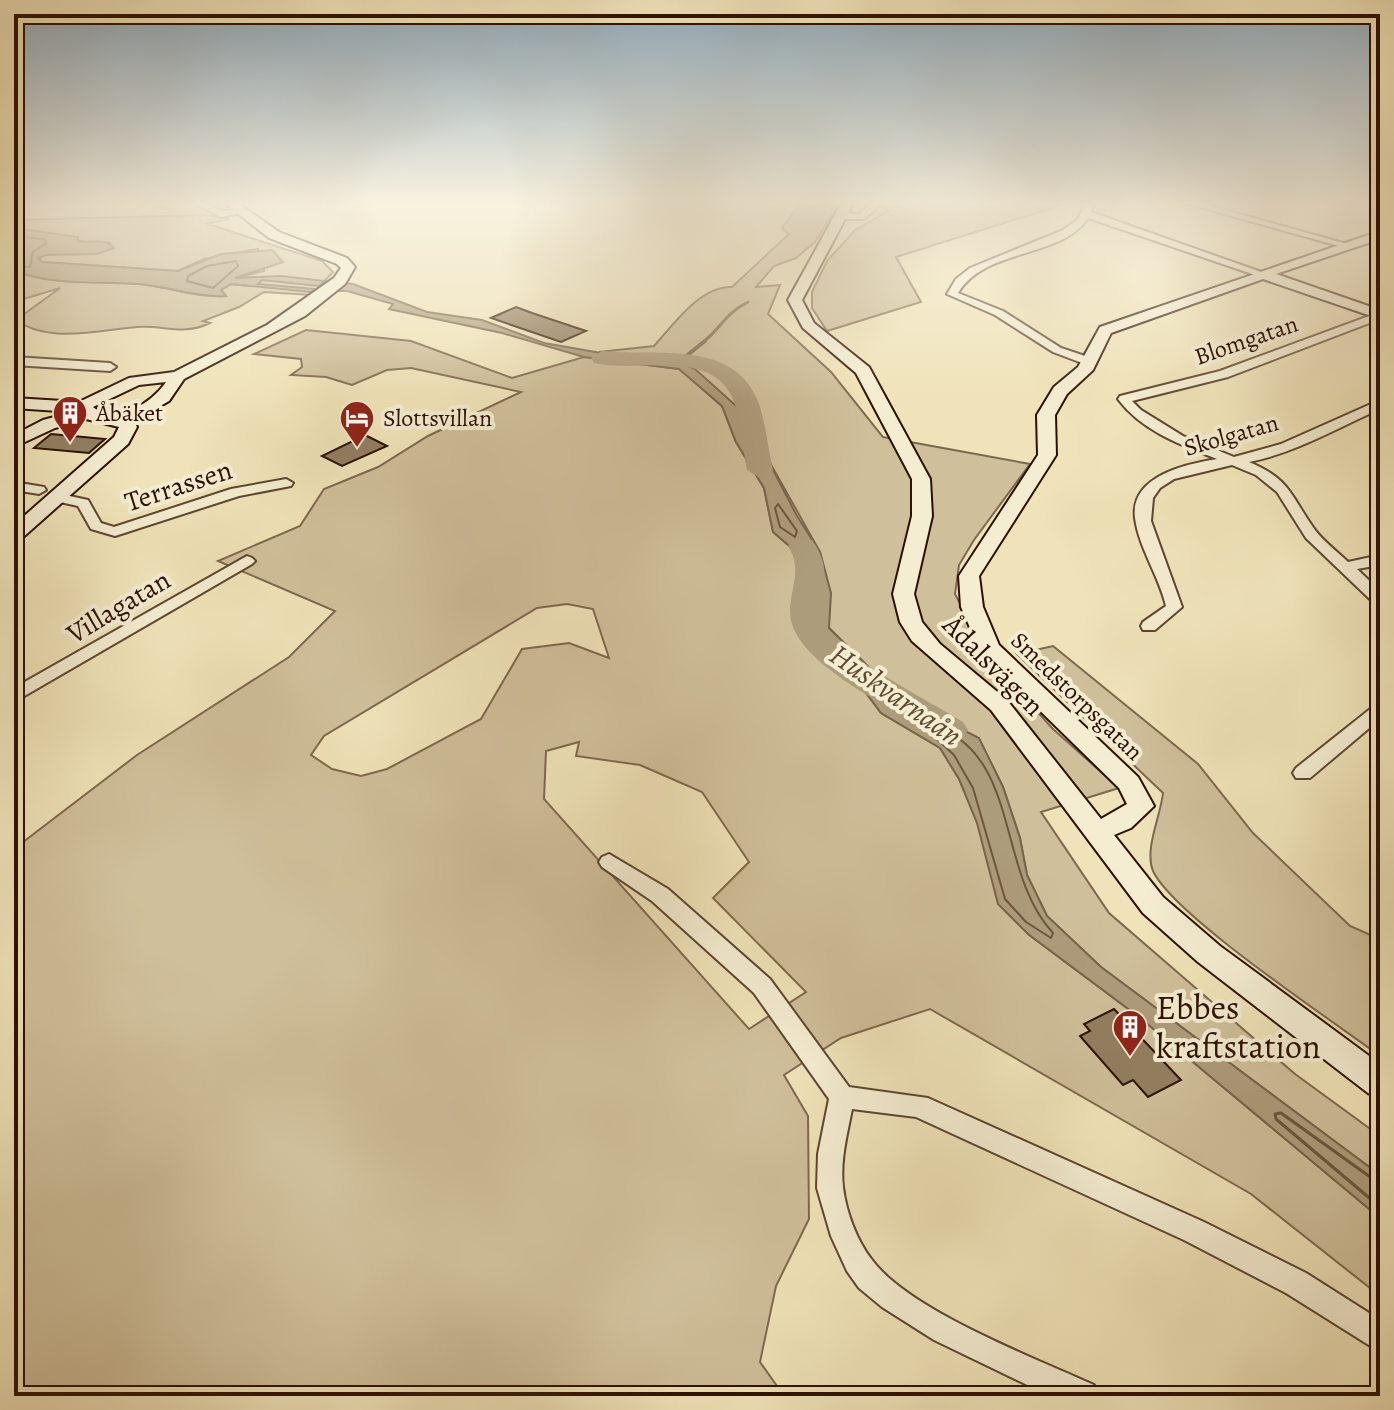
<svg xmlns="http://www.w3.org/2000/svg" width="1394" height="1410" viewBox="0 0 1394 1410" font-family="Alegreya,serif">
<rect width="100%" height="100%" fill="#f0e3b9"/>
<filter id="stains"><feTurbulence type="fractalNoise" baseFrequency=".0025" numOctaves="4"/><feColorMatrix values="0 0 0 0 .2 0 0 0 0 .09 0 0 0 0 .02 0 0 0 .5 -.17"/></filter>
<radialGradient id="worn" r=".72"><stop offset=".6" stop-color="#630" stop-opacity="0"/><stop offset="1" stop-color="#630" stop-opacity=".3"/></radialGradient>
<g fill="#cfbf9a" stroke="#7e684e" stroke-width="2" fill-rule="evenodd">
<path d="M802 202H840L815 242 796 258 774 266 756 287 780 285 768 314 831 372 883 437 1030 464 974 540 959 565 955 594 990 660 1053 729 1119 788 1041 812 1109 913 1295 1074 1380 1136V1175L1101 967 1047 916 1027 875 1020 838 1003 787 979 739 901 699 828 627 830 593 820 552 760 445 680 362 599 352 654 346C674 324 700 286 732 287L789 234 782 228Z"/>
<polygon points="904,202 1071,202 896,257 921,302 827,331 812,308 812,292 827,261 855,230"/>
<path d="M206 215 229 219 208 224 322 261 333 272 311 295 264 292 239 307 203 321 210 323C183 336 165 325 137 327 100 330 49 344 16 320L60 288 14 302V271C56 284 96 281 138 284 167 286 196 298 225 296L221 290 231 284 249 286 268 277 234 278 264 271 258 249 204 259 178 271 41 262 40 256 111 243 77 241 78 237 14 228V220Z"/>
<path d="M306 330 411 341 512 378 584 357 679 369 690 378 722 406 736 442 764 488 773 532 801 556 814 594 824 656 863 689 881 713 940 748 959 779 1028 934 1139 1017 1380 1218V1296L1251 1194 930 1009 841 1038 784 1075 808 1116 809 1219 776 1286 760 1362 784 1396H14V849L137 755 289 657 335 611 218 561 300 526 324 489 378 467 428 436 521 392 411 368 387 370 352 385 326 377 291 375 302 367 301 359 254 354ZM567 604 593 609 609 658 569 643 522 649 481 719 387 769 361 776 332 769 311 755 324 736 537 608ZM579 742 576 756 640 765 702 792 749 862 713 898 806 992 749 1029 544 799 546 751Z"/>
<path d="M1053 646 1198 764 1253 833 1350 926 1375 937 1380 914V1056C1333 1021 1174 916 1153 871 1144 849 1161 815 1163 793L1017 654Z"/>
</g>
<g fill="#ad9c7b" stroke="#79644b" stroke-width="2">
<path d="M14 228 78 237V241C89 244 105 237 114 248L97 254 46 255 38 258 42 262 178 271 221 254 272 250 283 262 235 278 282 276 324 281 319 286 262 280 258 284 315 289 311 292 231 284 221 290 226 296C197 298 168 286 139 284 96 281 55 286 14 271Z"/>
<polygon points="326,281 353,284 427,312 482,320 544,343 647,361 680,362 695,369 743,412 797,516 820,552 831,593 829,628 901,699 979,738 1003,787 1020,838 1027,875 1047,916 1101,967 1380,1175 1380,1218 1139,1017 1028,934 998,904 977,823 959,779 940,748 881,713 863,689 824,656 804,609 814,594 801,556 773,532 764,488 736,442 722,406 679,369 584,357 502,333 389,309 393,304 347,291 315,291"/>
</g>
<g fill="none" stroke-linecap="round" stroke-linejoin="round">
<g stroke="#6c563e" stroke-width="2">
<polyline points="14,236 44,239 47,243 33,252 30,267 14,265"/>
<polygon points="236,261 238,266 213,288 187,281 188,276 207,266"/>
<polygon points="778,504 797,531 795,537 780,527 775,508"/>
<path d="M926 723C1023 749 994 870 1053 933L1051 938 1026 922 1005 899 973 788 954 755 926 729Z"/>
</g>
<polyline stroke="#6c563e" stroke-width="3" points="1380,1180 1373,1179 1281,1113 1275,1114 1276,1119 1380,1207"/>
<path stroke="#79644b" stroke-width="3" d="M702 343C722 328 723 315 748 302"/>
<polyline stroke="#79644b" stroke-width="4" points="680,361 705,341"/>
<g fill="#ad9c7b" fill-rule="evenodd">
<path d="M602 351C657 357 735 338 759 404 766 425 768 448 773 470L769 476 760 478 747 470C742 446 742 419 732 397 710 348 635 373 594 363L591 358Z"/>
<path d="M802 537 812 540C837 575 815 588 823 623 830 651 935 704 963 722L968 730 963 738 951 741 939 738C901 712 805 669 792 624 784 596 806 573 788 546L792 540Z"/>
</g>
</g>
<g fill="#927e61" stroke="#2c1102" stroke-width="2">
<polygon points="516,307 532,313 586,331 561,342 491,318"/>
<polygon points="51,434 105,439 89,453 34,448"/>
<polygon points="365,435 387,446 342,466 322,456"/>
<polygon points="1114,1009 1181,1080 1148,1097 1133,1080 1123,1085 1080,1036 1090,1031 1084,1024"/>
</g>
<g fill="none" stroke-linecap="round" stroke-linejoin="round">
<g stroke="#5d4630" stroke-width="4">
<g id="street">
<path d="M192 202C205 201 214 210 226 211 234 211 238 209 246 212L221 217Z"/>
<polygon points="874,202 884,202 864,219 841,219 836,216 841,213 859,214"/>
<path d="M1086 202H1095L1091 212 1267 274 1258 276 1088 218C1061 259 986 247 958 293L1003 311 1061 348 1094 359V365L1090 366 1053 352 995 315 947 294 956 279 970 268 1063 230 1078 219Z"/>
<polygon points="1182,202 1196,202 1354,246 1346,248"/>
<path d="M1380 312V319L1228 377 1132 401 1141 410 1183 436 1234 457 1281 444 1380 400V409C1337 428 1295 453 1249 462 1291 479 1291 497 1315 530 1324 542 1338 552 1348 562L1380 555V565L1357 569 1380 591V605L1374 603 1306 538 1277 492 1256 475 1232 465 1174 479 1160 488 1153 498 1151 521 1182 607 1155 630H1143L1141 626 1143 622 1166 606C1159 576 1139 548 1135 518 1130 476 1186 464 1217 459 1181 445 1142 431 1118 399L1120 396 1220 371Z"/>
<polygon points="14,357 110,363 116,367 110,371 14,365"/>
<polygon points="286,479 293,483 291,486 239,496 115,536 91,529 78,506 51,500 49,497 56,493 88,500 101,523 114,527 231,489"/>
<polygon points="14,482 44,487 46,490 39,494 14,490"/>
<polygon points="247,556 252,558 255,561 252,564 14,702 14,688"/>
<polygon points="1380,704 1380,719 1310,778 1296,778 1293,773 1296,768 1374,706"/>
<path d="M609 854 668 889 770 979 849 1087 928 1098 1204 1222 1306 1273 1380 1320V1352L1286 1293 1184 1240 916 1117 852 1109C847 1135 840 1161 843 1187 846 1212 857 1241 872 1260 910 1311 1035 1358 1094 1385L1098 1396H1050L934 1340 882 1307 859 1288 847 1271 831 1236 817 1188 818 1154 829 1099 754 993 652 901 602 867 599 862 602 857Z"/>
</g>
</g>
<g stroke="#2c1102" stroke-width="4">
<g id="secondary">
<path d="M223 202H236L279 232 347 258 355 267 345 284 305 316 184 379 169 401 134 421 137 427 128 444 21 539 14 541V525L114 437 119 427 86 419 55 428 14 447V435L43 420 73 412 14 408V398L79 402 129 378 174 372 267 325 334 278 341 268 337 264 269 238ZM166 382C152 403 116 426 93 407L139 385Z"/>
<polygon points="842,202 854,202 802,300 814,323 869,367 930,479 932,516 914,594 922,622 940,644 1007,700 1101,819 1127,804 1119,788 981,653 961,607 959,576 1038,455 1037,415 1054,387 1078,367 1100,327 1380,231 1380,239 1276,274 1380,310 1380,319 1263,279 1111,333 1093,370 1067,394 1055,415 1056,455 979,576 983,607 999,645 1138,777 1154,806 1131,828 1114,835 1163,897 1220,946 1380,1064 1380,1097 1368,1093 1198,962 1143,913 991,710 912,641 900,622 893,594 912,516 912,479 856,373 803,328 788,300"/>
</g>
</g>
<use href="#street" fill="#f5edd2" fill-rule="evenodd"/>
<use href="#secondary" fill="#f5edd2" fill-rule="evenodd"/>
</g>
<linearGradient id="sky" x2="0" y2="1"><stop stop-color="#90aabc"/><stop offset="0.51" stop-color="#f8f2e0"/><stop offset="1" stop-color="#f8f2e0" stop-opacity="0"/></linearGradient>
<rect width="1394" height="399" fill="url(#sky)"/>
<defs>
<g id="building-pin" transform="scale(1.8)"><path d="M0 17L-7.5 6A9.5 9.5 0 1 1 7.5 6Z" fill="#8f2418" stroke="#f5edd2"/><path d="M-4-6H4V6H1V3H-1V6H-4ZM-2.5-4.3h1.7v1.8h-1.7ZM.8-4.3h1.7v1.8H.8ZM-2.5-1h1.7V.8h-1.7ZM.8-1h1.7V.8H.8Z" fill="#fff"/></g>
<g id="hotel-pin" transform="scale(1.8)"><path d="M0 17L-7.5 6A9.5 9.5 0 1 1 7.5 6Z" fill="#8f2418" stroke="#f5edd2"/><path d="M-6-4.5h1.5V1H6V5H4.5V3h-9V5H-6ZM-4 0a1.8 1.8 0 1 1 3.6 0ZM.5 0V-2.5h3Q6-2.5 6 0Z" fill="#fff"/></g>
</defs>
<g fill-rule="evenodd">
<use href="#building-pin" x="70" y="413"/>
<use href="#hotel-pin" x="357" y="418"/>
<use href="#building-pin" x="1130" y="1027"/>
</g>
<g text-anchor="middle" stroke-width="8" stroke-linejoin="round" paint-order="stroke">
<g font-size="24" fill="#2c1102" stroke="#f5edd2">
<text transform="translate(1246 340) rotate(-19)" y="8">Blomgatan</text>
<text transform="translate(1231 435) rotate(-16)" y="8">Skolgatan</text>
<text transform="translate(1077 696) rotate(44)" y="8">Smedstorpsgatan</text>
</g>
<g font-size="24" fill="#2c1102" stroke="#f5edd2" text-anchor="start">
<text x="96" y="421">Åbäket</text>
<text x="383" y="426">Slottsvillan</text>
</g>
<g font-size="28" fill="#2c1102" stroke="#f5edd2">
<text transform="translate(178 485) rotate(-18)" y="10">Terrassen</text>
<text transform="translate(118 606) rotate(-31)" y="10">Villagatan</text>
<text transform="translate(994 665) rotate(45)" y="10">Ådalsvägen</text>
</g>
<g font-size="30" font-style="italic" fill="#604932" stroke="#f5edd2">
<text transform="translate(896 695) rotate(35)" y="10">Huskvarnaån</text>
</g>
<g font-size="34" fill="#2c1102" stroke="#f5edd2" text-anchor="start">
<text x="1156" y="1019">Ebbes<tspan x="1156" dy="39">kraftstation</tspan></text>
</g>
</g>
<rect width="1394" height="1410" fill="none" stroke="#f0e3b9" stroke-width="48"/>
<rect x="16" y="16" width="1362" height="1378" fill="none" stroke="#2c1102" stroke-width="4"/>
<rect x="24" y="24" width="1346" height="1362" fill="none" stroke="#2c1102" stroke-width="2"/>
<rect width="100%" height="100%" filter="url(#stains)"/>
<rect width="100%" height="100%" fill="url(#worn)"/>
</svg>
